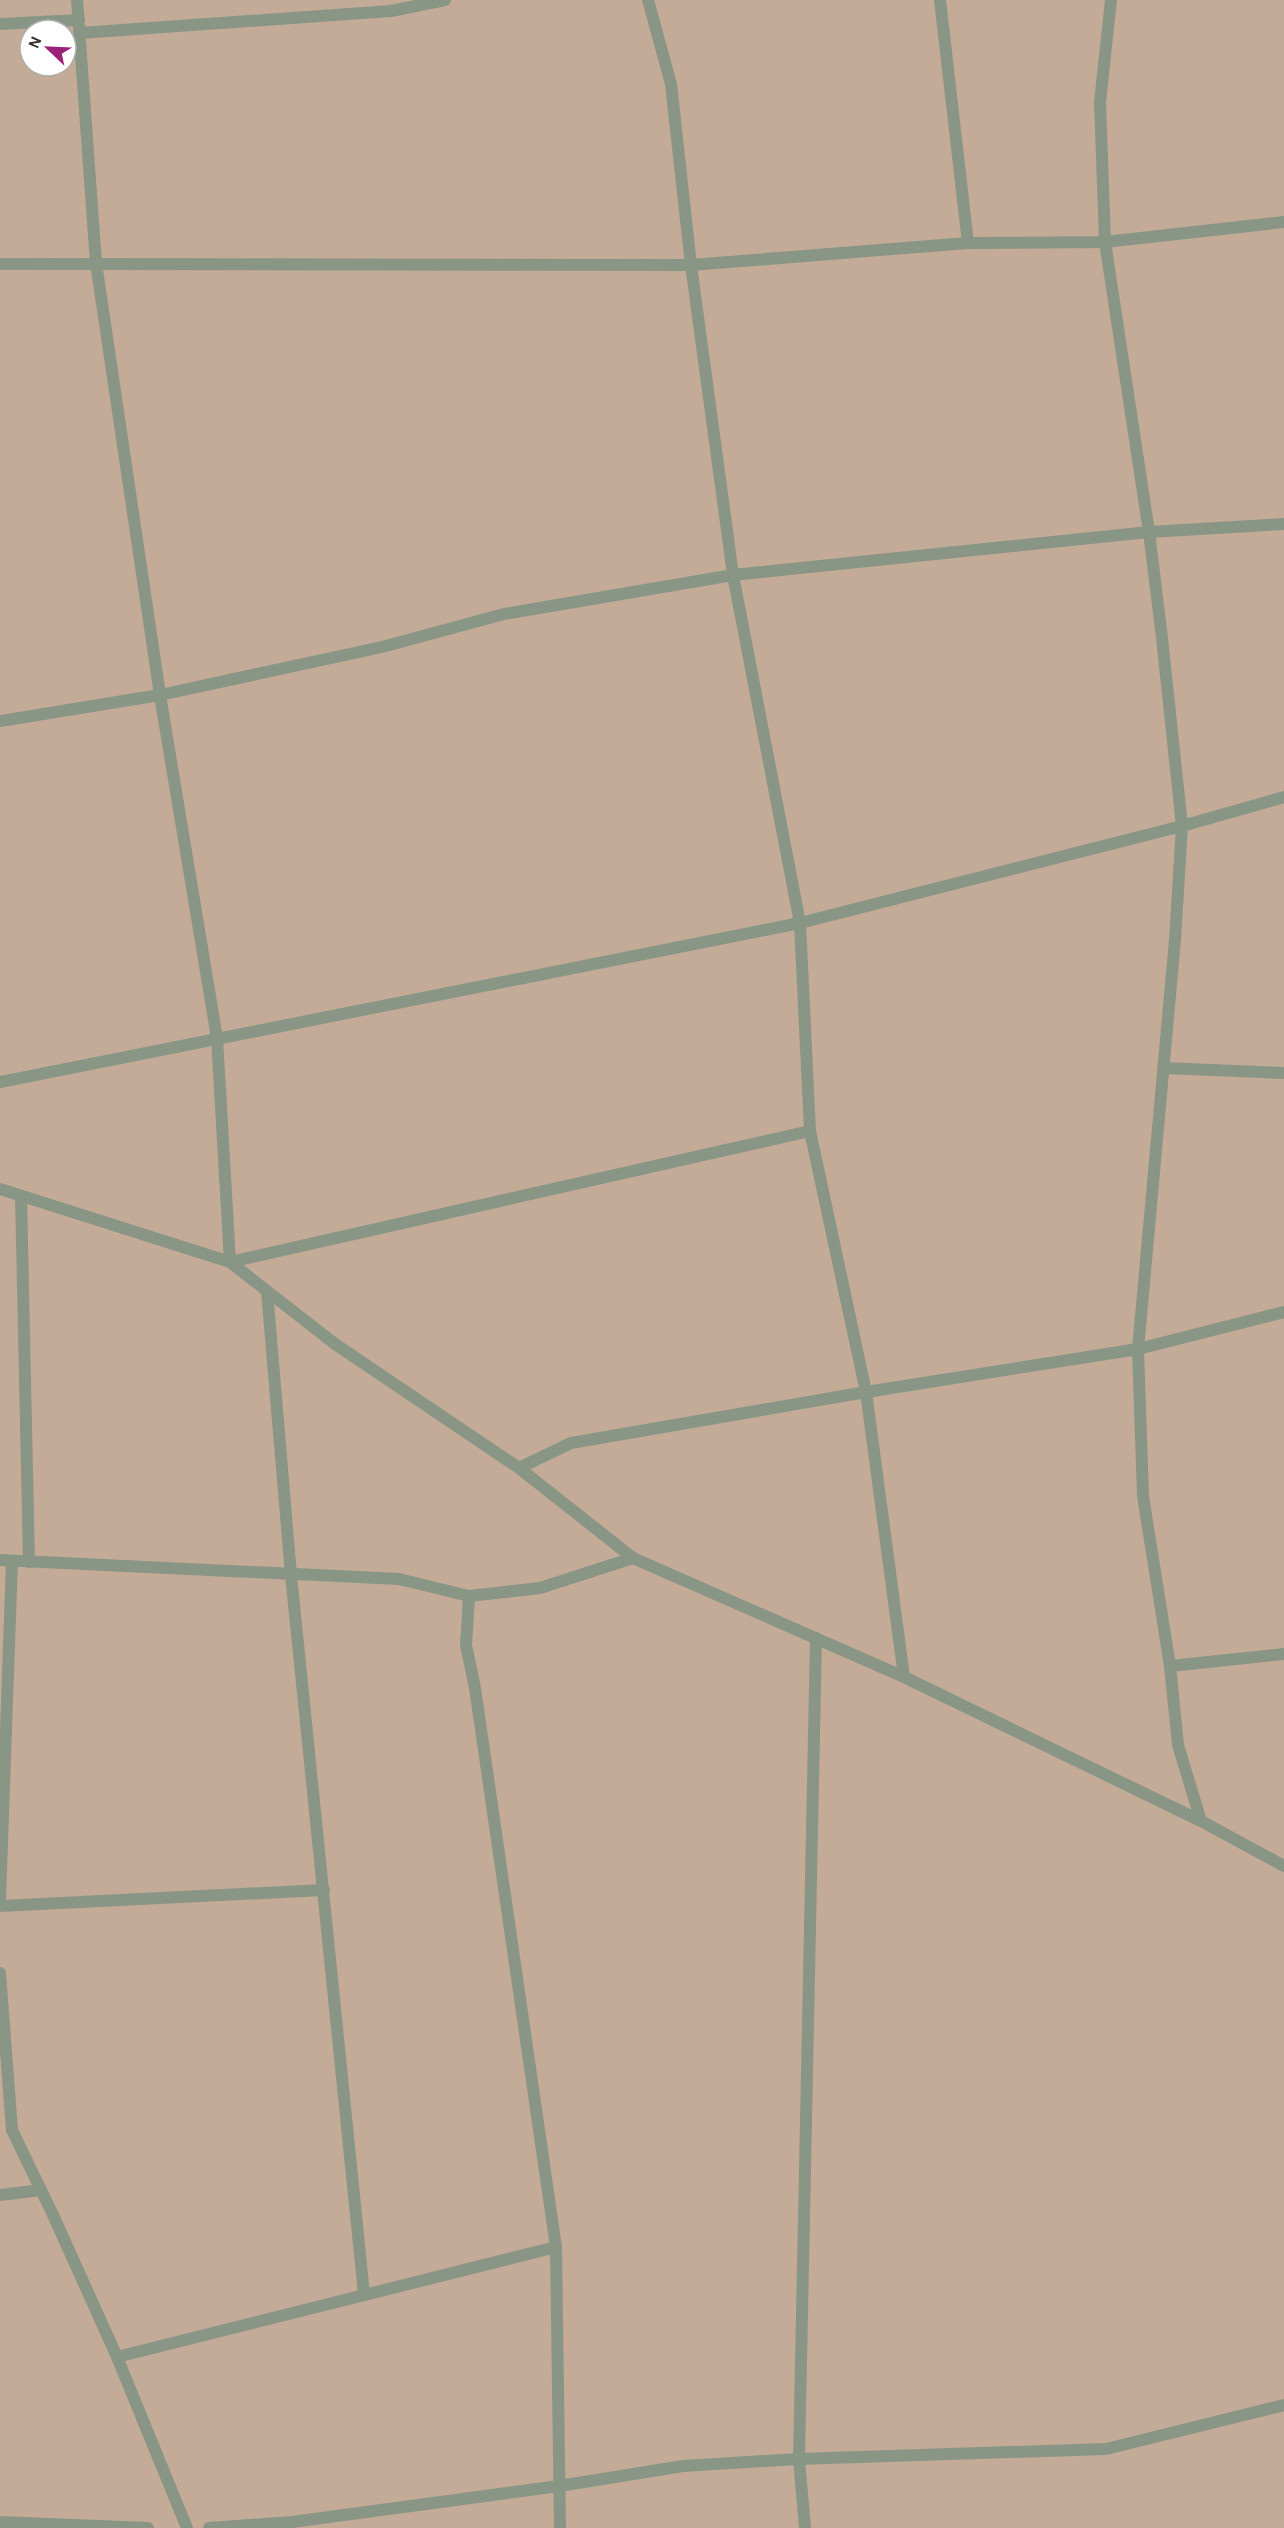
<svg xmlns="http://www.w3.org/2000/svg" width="1284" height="2528" viewBox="0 0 1284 2528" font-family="'Alegreya Sans',sans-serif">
<rect width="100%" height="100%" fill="#e3e7cd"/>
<path fill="#c4ab97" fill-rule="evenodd" d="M0 0H1284V2528H0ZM30 30H66V66H30Z"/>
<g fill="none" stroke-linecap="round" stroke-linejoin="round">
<g stroke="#899686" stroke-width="12">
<polyline points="77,0 96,263 160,695 217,1038 230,1262 810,1131"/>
<polyline points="648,0 671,84 691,265 733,575 800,923 810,1131 866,1392 904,1677"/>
<polyline points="940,0 968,243"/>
<polyline points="1111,0 1100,102 1105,242 1149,532 1162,638 1182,826 1175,940 1138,1349 1143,1496 1170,1666 1178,1745 1201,1821"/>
<polyline points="0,24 79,20"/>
<polyline points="80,33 391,11 445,0"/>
<polyline points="0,264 691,265 968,243 1105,242 1284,222"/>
<polyline points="0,721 160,695 382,647 504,614 733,575 1149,532 1284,524"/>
<polyline points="1164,1068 1284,1073"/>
<polyline points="0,1082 800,923 1182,826 1284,797"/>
<polyline points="0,1189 230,1262 335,1344 519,1468 633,1558 904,1677 1201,1821 1284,1866"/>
<polyline points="21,1196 29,1562"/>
<polyline points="267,1291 291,1575 364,2294"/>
<polyline points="519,1468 571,1443 866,1392 1138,1349 1284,1312"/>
<polyline points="0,1560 399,1579 469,1596 540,1588 633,1558"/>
<polyline points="469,1596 466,1645 475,1688 556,2247 560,2528"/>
<polyline points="1170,1666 1284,1654"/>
<polyline points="0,1900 12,1561"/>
<polyline points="0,1906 324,1890"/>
<polyline points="0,1973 12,2130 54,2217 117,2357 187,2528"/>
<polyline points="0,2195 41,2190"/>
<polyline points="117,2357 556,2247"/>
<polyline points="0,2522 148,2528"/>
<polyline points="209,2528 292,2522 559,2486 683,2466 799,2459 1106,2449 1284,2405"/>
<polyline points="805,2528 799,2459 816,1638"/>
</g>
</g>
<g transform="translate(48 48) rotate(293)"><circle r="28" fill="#ffffff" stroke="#adada9" stroke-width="1.5"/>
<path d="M0-4.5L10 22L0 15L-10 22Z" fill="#9c2279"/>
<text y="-9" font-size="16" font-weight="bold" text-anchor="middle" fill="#323329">N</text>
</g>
</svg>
